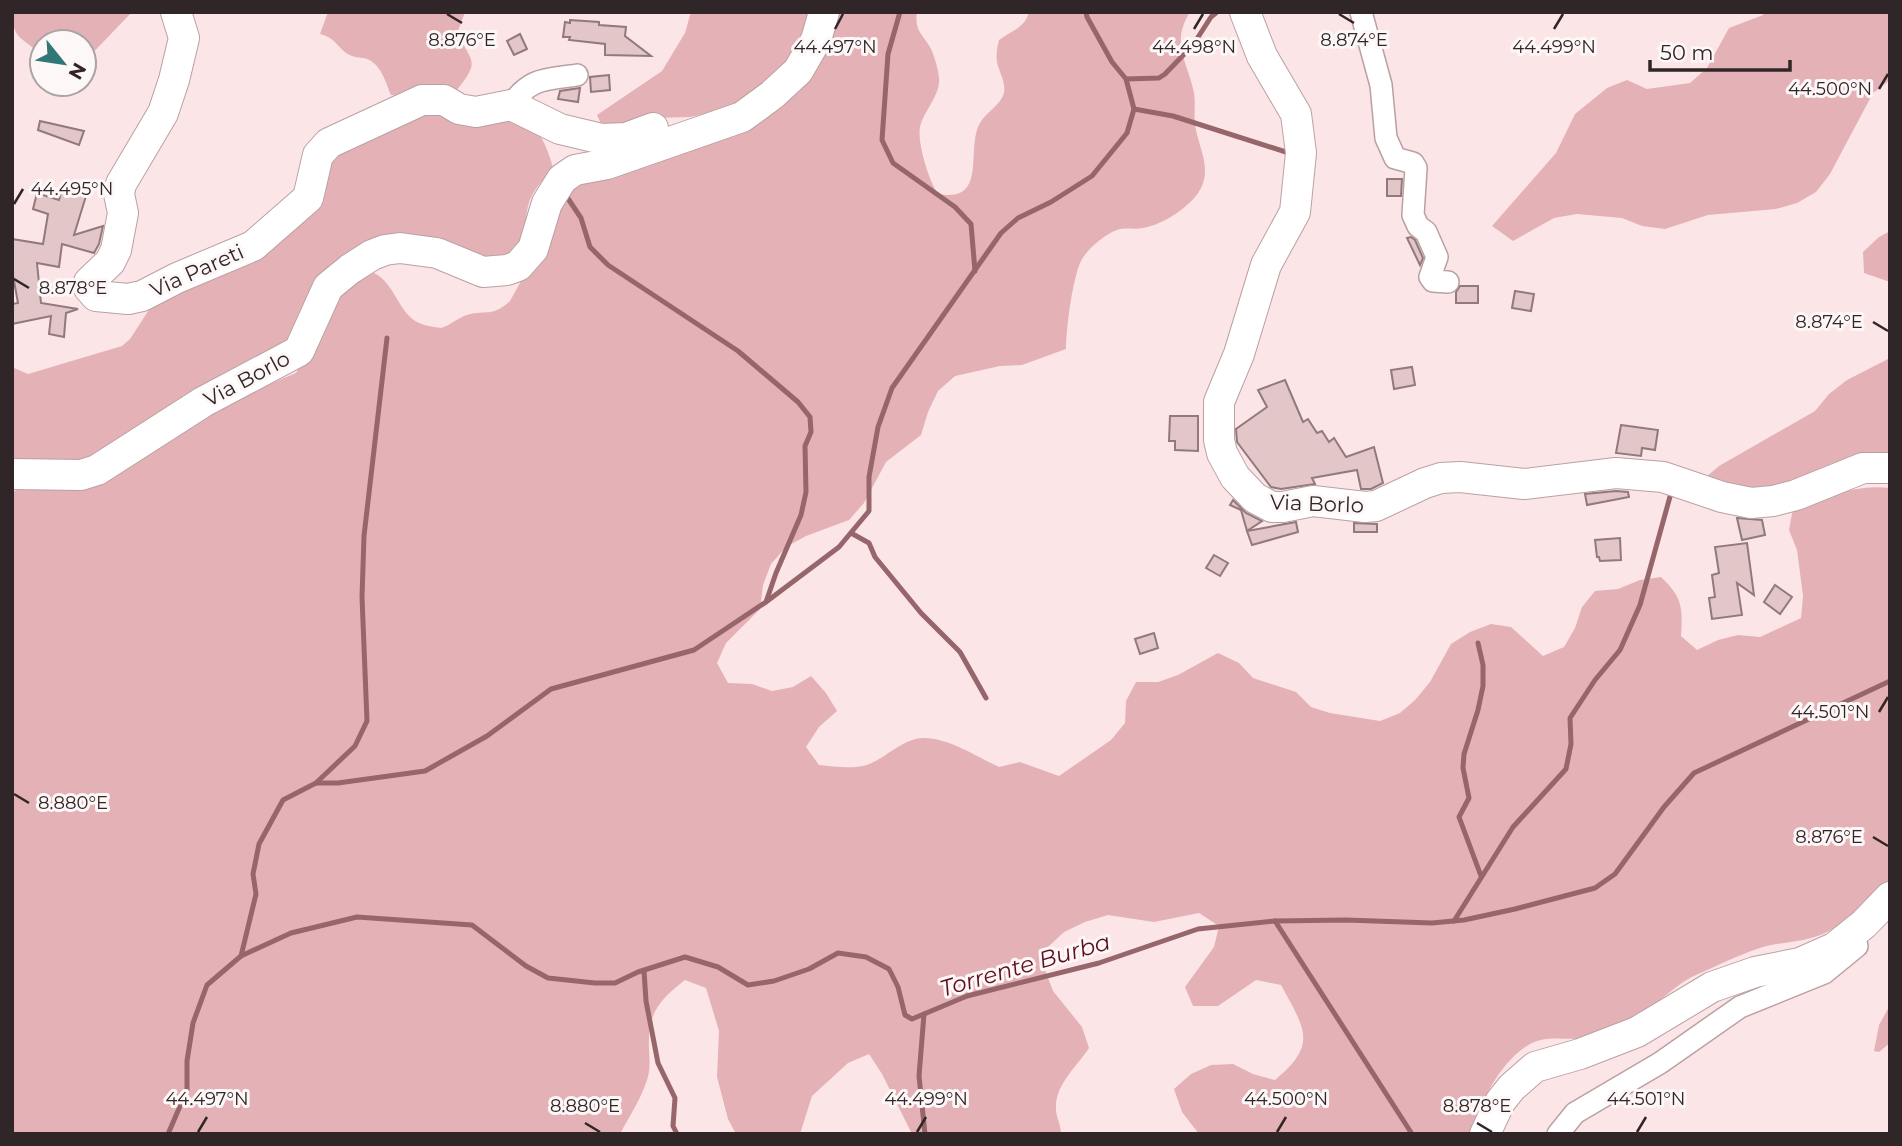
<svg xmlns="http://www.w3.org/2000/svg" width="1902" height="1146" viewBox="0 0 1902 1146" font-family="Montserrat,sans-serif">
<rect width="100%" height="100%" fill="#fce5e7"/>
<g fill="#e4b2b6">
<path d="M12 12H132L84 62V42H42V58C27 37 12 43 12 12Z"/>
<path d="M328 12H465L458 31C469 63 483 58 457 90L402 96 391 95C386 83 381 64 367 59 360 57 353 58 346 53 335 44 335 38 320 34Z"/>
<polygon points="691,12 815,12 782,75 726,110 690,117 653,118 618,130 602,126 597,115 662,71 685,33"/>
<path d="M834 12H917C914 33 924 34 932 51 935 59 938 69 939 77 941 95 924 110 920 127 917 143 929 181 938 194 989 203 965 149 980 123 986 112 1000 106 1004 93 1006 82 999 72 997 62 996 54 997 48 999 40 1012 30 1024 29 1029 12H1190C1170 44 1188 62 1194 93 1196 105 1193 117 1196 130 1200 149 1210 167 1202 186 1194 205 1163 225 1143 228 1135 230 1125 227 1117 230 1106 234 1091 246 1084 256 1073 269 1066 331 1066 349L1022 365 1000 366 955 376 938 391 928 412 921 435 886 462 864 503 849 520 806 536 786 547 771 564 763 585 760 609 726 643 717 663 728 683 752 684 772 691 793 687 811 676 826 693 837 711 819 727 806 747 819 765C832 766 849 769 863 766 884 761 899 740 922 738 948 737 977 757 999 767L1020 762 1059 776 1111 740 1125 723 1126 701 1136 682H1158L1178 675 1218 653 1239 663 1253 678 1296 692 1311 707 1330 713 1380 721 1400 713 1415 700 1430 682 1451 644 1470 632 1491 624 1511 627 1543 656 1564 647 1575 628 1582 607 1595 591 1618 589 1640 580 1661 577C1682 597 1683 607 1681 636L1697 650 1718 640 1738 635 1760 637 1801 618 1803 596 1797 550 1789 530 1793 508C1825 497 1855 484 1890 488V883C1871 901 1851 919 1827 932 1806 943 1782 941 1760 948 1738 955 1717 966 1696 975 1680 982 1670 993 1657 1002 1639 1015 1615 1027 1595 1035 1578 1043 1555 1035 1537 1041 1505 1052 1479 1103 1470 1134H1199L1182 1112 1174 1089 1191 1074 1211 1065 1233 1064 1253 1074 1275 1080C1319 1044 1304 1028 1281 985L1256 980 1218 1006H1193L1185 987 1214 947 1219 926 1199 913 1154 922 1108 915 1085 922 1064 932 1047 948 1045 970 1053 991 1082 1027 1089 1048C1078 1065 1056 1084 1056 1106 1055 1115 1061 1125 1061 1134H912L882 1074 869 1054 848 1063 812 1096 800 1134H736L728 1119 717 1077 719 1031 706 988 685 980C665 995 649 1011 649 1037 648 1052 652 1066 647 1080 641 1099 629 1117 620 1134H12V492L296 373 314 344 331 302 364 275 374 273C395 283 398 313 419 323 426 326 434 327 441 328 451 325 457 318 467 315 488 309 491 318 510 301L570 192 597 173 747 125Z"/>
<polygon points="1763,12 1890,12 1890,80 1873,93 1830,174 1816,192 1797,203 1776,209 1708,215 1665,229 1642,226 1622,218 1577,214 1554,218 1513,241 1492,226 1556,153 1575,114 1607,88 1627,80 1647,89 1690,83 1707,68 1729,28 1763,15"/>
<path d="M416 112C451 115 506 112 536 131 542 134 553 163 553 170 542 181 532 190 528 206 522 232 531 249 499 260L394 241 291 342 96 457 66 463 12 459V367L28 374 122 346 130 339 154 302 233 266 333 153Z"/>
<polygon points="1890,231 1890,282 1864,273 1863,252 1879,237"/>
<polygon points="1890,358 1890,460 1762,494 1706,477 1719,466 1815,411 1829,394 1847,380"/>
<polygon points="1890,1005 1890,1043 1879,1052 1874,1051 1879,1025"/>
</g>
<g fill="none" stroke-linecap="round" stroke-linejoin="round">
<g stroke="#96666b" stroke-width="5">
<polyline points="900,12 888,54 882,140 893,163 955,207 971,224 975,271"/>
<polyline points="1126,79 1159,78 1165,74 1193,45 1211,17 1217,12"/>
<polyline points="1134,109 1173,116 1292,154"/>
<polyline points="565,194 581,218 590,247 608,265 738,351 798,402 810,417 811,432 805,446 806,492 801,515 776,573 766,602"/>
<polyline points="851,533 869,543 875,557 921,613 960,652 986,698"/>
<polyline points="1478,643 1483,665 1483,686 1478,710 1464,754 1463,768 1469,798 1459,817 1481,876"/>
<polyline points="316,783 355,746 367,721 362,597 364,536 387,338"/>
<polyline points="1275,921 1412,1134"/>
<polyline points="1454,921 1513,827 1566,769 1571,744 1570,718 1595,680 1620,650 1640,605 1671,493"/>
<polyline points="241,956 256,894 253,874 259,844 283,800 316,783 338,783 425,771 487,736 551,689 694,650 766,602 839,547 869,511 869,477 878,427 892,388 1001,233 1018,218 1051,202 1092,176 1127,133 1134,109 1126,79 1112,62 1087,17 1086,12"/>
<polyline points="644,971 646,1001 658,1063 675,1098 673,1126 677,1134"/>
<polyline points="924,1014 919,1076 925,1134"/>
<polyline points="168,1134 187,1090 187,1061 193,1023 207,985 241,956 291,933 357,917 472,925 526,966 548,978 595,983 615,983 638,972 685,957 718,967 748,985 774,981 809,969 838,953 866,957 889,969 898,987 905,1015 912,1019 967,996 1099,963 1198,929 1275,921 1346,920 1432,923 1464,920 1515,909 1595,888 1615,874 1664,807 1694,773 1890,681"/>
</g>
</g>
<g fill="#e2c6c8" stroke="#92797b" stroke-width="2">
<polygon points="570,20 599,22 599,25 626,27 625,36 651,56 605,55 605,44 569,40 570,37 563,37 565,22 570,23"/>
<polygon points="520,34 527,49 514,55 507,41"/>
<polygon points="609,75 610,90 591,92 590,77"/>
<polygon points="580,88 578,102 558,99 560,91"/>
<polygon points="40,121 84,131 79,145 38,130"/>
<polygon points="1387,179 1402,179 1401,196 1387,196"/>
<polygon points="62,189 86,196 74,235 103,226 99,244 94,253 62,244 59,267 37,263 41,303 78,309 66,313 64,337 49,334 51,316 12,324 12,304 18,303 12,270 12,239 43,244 48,214 33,209 37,193 59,200"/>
<polygon points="1411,237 1415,240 1423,258 1420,265 1407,238"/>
<polygon points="1460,286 1478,286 1478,303 1456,303 1456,292"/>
<polygon points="1515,291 1534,294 1531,311 1512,308"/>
<polygon points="1412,367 1415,385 1394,389 1391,370"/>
<polygon points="1285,380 1303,422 1308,419 1317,433 1322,431 1329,442 1334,438 1346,457 1374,447 1383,483 1371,489 1361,489 1357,470 1312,478 1315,484 1281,489 1271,487 1237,442 1236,429 1267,407 1258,390"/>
<polygon points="1170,416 1198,416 1198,451 1175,450 1175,441 1169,441"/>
<polygon points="1621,425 1658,430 1655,450 1642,448 1641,456 1616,453"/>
<polygon points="1616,491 1628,492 1629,497 1587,505 1585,494"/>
<polygon points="1233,500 1246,513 1262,521 1247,531 1241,510 1230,505"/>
<polygon points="1737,518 1762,520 1765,535 1742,540"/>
<polygon points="1296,522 1298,532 1252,545 1247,531"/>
<polygon points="1354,523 1377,524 1377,532 1354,532"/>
<polygon points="1620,538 1621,560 1600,561 1599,557 1597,557 1595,540"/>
<polygon points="1747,543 1754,595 1737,583 1742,615 1712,619 1709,598 1715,597 1712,575 1719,573 1715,547"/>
<polygon points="1214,555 1228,563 1220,576 1206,568"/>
<polygon points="1775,585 1792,597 1780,614 1764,602"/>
<polygon points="1154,633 1158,648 1140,654 1135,639"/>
</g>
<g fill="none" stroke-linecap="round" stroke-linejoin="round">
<g stroke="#bba0a2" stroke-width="24">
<g id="street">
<polyline points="1361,12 1381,85 1386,138 1395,158 1413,163 1416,168 1413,215 1418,226 1426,232 1437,257 1430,277 1433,281 1448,282"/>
<path d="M511 105C531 77 545 80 577 75"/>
<polyline points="1558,1134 1575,1113 1660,1063 1740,1007 1824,973 1857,946"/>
</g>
</g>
<g stroke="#bba0a2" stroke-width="32">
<g id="secondary">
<polyline points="176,12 184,38 174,80 163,113 121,184 119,194 123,213 116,250 110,262 89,282 89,288 96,296 128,299 142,296 177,278 253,246 308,198 318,155 329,143 422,100 444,100 459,109 476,112 511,105 560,129 602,139 626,138 653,128"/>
<polyline points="1245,12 1262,56 1296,114 1301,153 1295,212 1266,265 1239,354 1219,402 1219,440 1222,453 1235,477 1255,498 1272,507 1283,507 1313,501 1365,507 1376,506 1425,483 1441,478 1460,477 1524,484 1616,473 1663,477 1722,497 1751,503 1773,501 1796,495 1863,468 1890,468"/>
<polyline points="12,474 81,475 97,470 203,402 299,351 328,287 350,269 372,255 385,250 400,248 437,253 483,272 507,270 518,266 533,249 547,203 562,179 575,170 607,164 742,117 772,95 798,71 816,40 824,12"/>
<polyline points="1485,1134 1500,1102 1512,1087 1535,1067 1580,1054 1637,1032 1712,987 1755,972 1800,963 1834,948 1864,924 1890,897"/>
</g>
</g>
<use href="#street" stroke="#fff" stroke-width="21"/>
<use href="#secondary" stroke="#fff" stroke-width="30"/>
</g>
<path fill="none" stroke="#312627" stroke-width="2.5" d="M447 14 462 23M1339 14 1354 23M835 29 843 14M1194 29 1203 14M1554 29 1563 14M1879 89 1888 74M14 204 23 189M14 279 29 288M1873 322 1888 331M1879 712 1888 697M14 794 29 803M1873 837 1888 846M585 1123 600 1132M1477 1123 1492 1132M198 1132 207 1117M917 1132 926 1117M1277 1132 1286 1117M1637 1132 1646 1117"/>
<g text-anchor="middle" stroke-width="6" stroke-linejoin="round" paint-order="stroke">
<g font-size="21" fill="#312627" stroke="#fdf7f7">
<text transform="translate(197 271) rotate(-24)" y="7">Via Pareti</text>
<text transform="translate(247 379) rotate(-28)" y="7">Via Borlo</text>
<text transform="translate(1317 504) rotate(2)" y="7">Via Borlo</text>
</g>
<g font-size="23" font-style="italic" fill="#5d0e21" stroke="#fdf7f7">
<text transform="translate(1025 965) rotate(-16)" y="8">Torrente Burba</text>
</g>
</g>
<g font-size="18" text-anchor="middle" fill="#312627" stroke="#fdf7f7" stroke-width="6" stroke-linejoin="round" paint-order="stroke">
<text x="1354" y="46">8.874°E</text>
<text x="462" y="46">8.876°E</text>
<text x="835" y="53">44.497°N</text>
<text x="1194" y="53">44.498°N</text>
<text x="1554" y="53">44.499°N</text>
<text x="1830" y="95">44.500°N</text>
<text x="72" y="195">44.495°N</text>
<text x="73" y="294">8.878°E</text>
<text x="1829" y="328">8.874°E</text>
<text x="1830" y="718">44.501°N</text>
<text x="73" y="809">8.880°E</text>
<text x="1829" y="843">8.876°E</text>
<text x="207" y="1105">44.497°N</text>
<text x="926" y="1105">44.499°N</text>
<text x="1286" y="1105">44.500°N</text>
<text x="1646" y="1105">44.501°N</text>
<text x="585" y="1112">8.880°E</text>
<text x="1477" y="1112">8.878°E</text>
</g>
<rect width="1902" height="1146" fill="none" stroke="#312627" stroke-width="28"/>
<g transform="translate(63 63) rotate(120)"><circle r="33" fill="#fdf7f7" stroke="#aba3a4" stroke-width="2"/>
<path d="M0-5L12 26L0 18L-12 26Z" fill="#2f7876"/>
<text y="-10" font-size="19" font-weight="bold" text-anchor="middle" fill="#312627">N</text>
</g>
<path d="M1650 60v10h140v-10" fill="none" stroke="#312627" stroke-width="3.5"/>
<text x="1660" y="60" font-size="21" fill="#312627" stroke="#fdf7f7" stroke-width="5" paint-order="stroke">50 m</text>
</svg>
